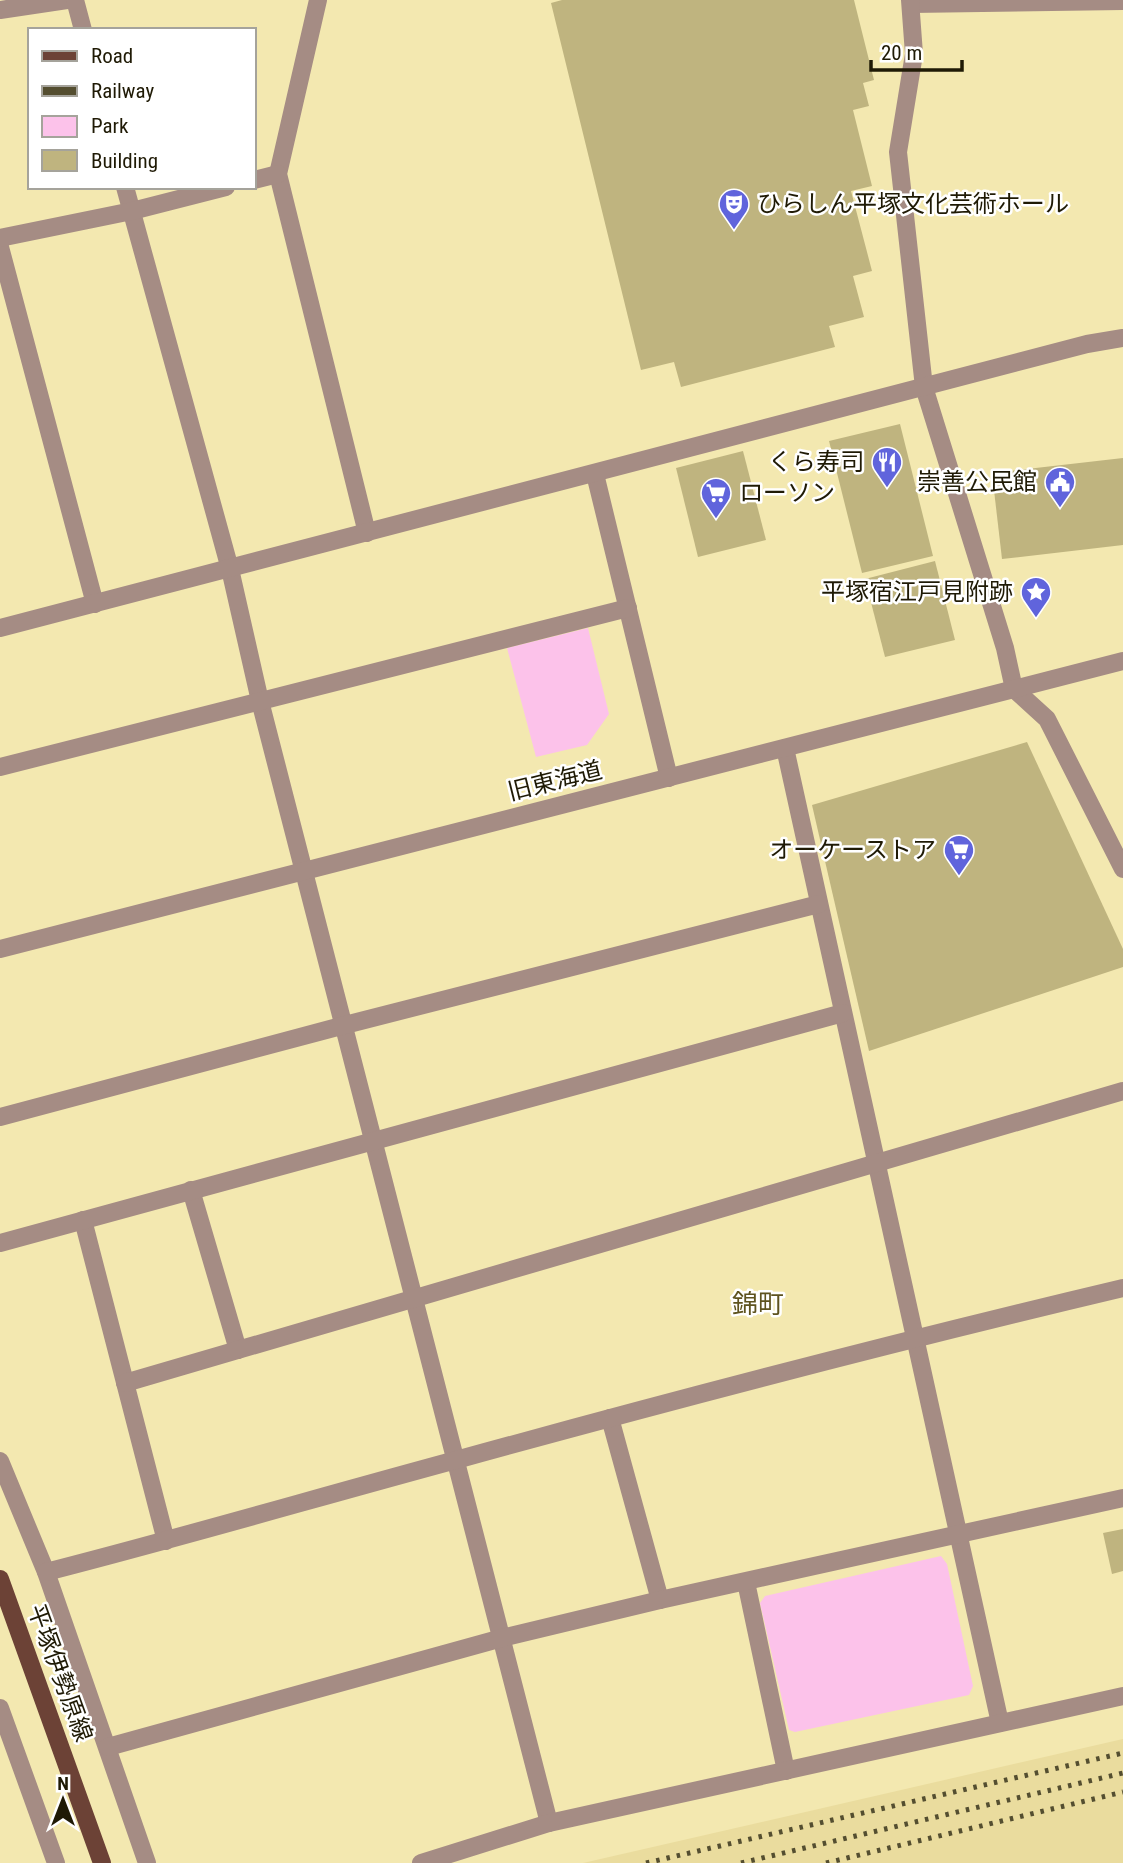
<svg xmlns="http://www.w3.org/2000/svg" width="1123" height="1863" viewBox="0 0 1123 1863" font-family="'Roboto Condensed','Noto Sans JP',sans-serif">
<rect width="100%" height="100%" fill="#f3e8b0"/>
<polygon fill="#eadc9e" points="1123,1739 1123,1863 583,1863"/>
<g fill="#fcc2ea">
<polygon points="588,628 609,714 587,745 536,757 507,648"/>
<polygon points="941,1556 947,1564 973,1686 969,1695 795,1732 789,1730 760,1603 765,1596"/>
</g>
<g fill="#bfb47f">
<polygon points="562,0 854,0 874,80 863,83 869,106 853,110 872,186 851,191 872,271 853,276 864,317 829,326 835,347 681,387 674,362 641,370 551,3"/>
<polygon points="900,424 933,556 862,573 829,441"/>
<polygon points="743,451 766,540 698,557 676,468"/>
<polygon points="1123,458 1123,545 1002,559 992,473"/>
<polygon points="935,561 955,640 885,657 865,579"/>
<polygon points="1027,742 1123,949 1123,967 869,1051 812,805"/>
<polygon points="1123,1529 1123,1571 1112,1574 1103,1533"/>
</g>
<g fill="none" stroke-linecap="round" stroke-linejoin="round">
<g stroke="#a58c84" stroke-width="18">
<polyline points="911,4 1123,1"/>
<polyline points="0,10 67,0"/>
<polyline points="0,247 95,604"/>
<polyline points="191,1190 238,1350"/>
<polyline points="610,1418 660,1600"/>
</g>
<g stroke="#a58c84" stroke-width="18">
<polyline points="75,0 83,30"/>
<polyline points="318,0 278,174 367,533"/>
<polyline points="910,0 914,54 898,152 924,387 1005,648 1014,689 1047,719 1123,869"/>
<polyline points="254,180 278,174"/>
<polyline points="125,187 230,569 260,701 549,1823"/>
<polyline points="0,238 132,211 226,187"/>
<polyline points="595,474 669,778"/>
<polyline points="0,628 1087,344 1123,338"/>
<polyline points="785,748 1000,1723"/>
<polyline points="0,767 628,608"/>
<polyline points="0,1117 345,1025 819,904"/>
<polyline points="83,1220 166,1541"/>
<polyline points="0,1243 843,1013"/>
<polyline points="125,1383 1123,1091"/>
<polyline points="0,1461 46,1572 147,1863"/>
<path d="M46 1572C183 1537 319 1497 456 1460 677 1399 899 1341 1123 1288"/>
<polyline points="746,1582 786,1771"/>
<polyline points="0,1708 56,1863"/>
<polyline points="108,1747 502,1638 660,1600 1123,1498"/>
<polyline points="421,1863 549,1823 1123,1696"/>
</g>
<polyline stroke="#a58c84" stroke-width="18" points="0,949 1123,661"/>
<polyline stroke="#6c4236" stroke-width="18" points="0,1579 102,1863"/>
<g stroke="#544e30" stroke-width="5" stroke-dasharray="3.5 7" stroke-linecap="butt">
<polyline points="646,1863 1123,1753"/>
<polyline points="741,1863 1123,1773"/>
<polyline points="826,1863 1123,1792"/>
</g>
</g>
<defs>
<g id="theatre-pin" transform="scale(1.575)"><path d="M0 17L-7.5 6A9.5 9.5 0 1 1 7.5 6Z" fill="#6064dc" stroke="#fff"/><path d="M-5-5.5Q0-4 5-5.5V0Q5 5 0 6Q-5 5-5 0ZM-3.3-2.5H-1v1.5H-3.3ZM1-2.5H3.3v1.5H1ZM-2.8 1Q0 5.5 2.8 1Z" fill="#fff"/></g>
<g id="restaurant-pin" transform="scale(1.575)"><path d="M0 17L-7.5 6A9.5 9.5 0 1 1 7.5 6Z" fill="#6064dc" stroke="#fff"/><path d="M-5-6h1v4h1v-4h1v4h1v-4h1v5L-1.5 .5V6h-2V.5L-5-1ZM5-6V6H3V1.5H1.5Q1.5-4 5-6Z" fill="#fff"/></g>
<g id="civic-pin" transform="scale(1.575)"><path d="M0 17L-7.5 6A9.5 9.5 0 1 1 7.5 6Z" fill="#6064dc" stroke="#fff"/><path d="M-.6-6.5H3V-4.5H.6V-3L4-1V1h2V6H-6V1h2V-1L-.6-3ZM-1.2 2.5V6h2.4V2.5Z" fill="#fff"/></g>
<g id="supermarket-pin" transform="scale(1.575)"><path d="M0 17L-7.5 6A9.5 9.5 0 1 1 7.5 6Z" fill="#6064dc" stroke="#fff"/><path d="M-6-5.5h2.5l.6 2H6L4.5 2H-2.5L-4.4-4H-6ZM-1.5 3.2a1.3 1.3 0 1 0 .1 0ZM3 3.2a1.3 1.3 0 1 0 .1 0Z" fill="#fff"/></g>
<g id="sight-pin" transform="scale(1.575)"><path d="M0 17L-7.5 6A9.5 9.5 0 1 1 7.5 6Z" fill="#6064dc" stroke="#fff"/><path d="M0-6L1.8-2.2L6-1.7L2.9 1.2L3.7 5.4L0 3.3L-3.7 5.4L-2.9 1.2L-6-1.7L-1.8-2.2Z" fill="#fff"/></g>
</defs>
<g fill-rule="evenodd">
<use href="#theatre-pin" x="734" y="204"/>
<use href="#restaurant-pin" x="887" y="462"/>
<use href="#civic-pin" x="1060" y="482"/>
<use href="#supermarket-pin" x="716" y="493"/>
<use href="#sight-pin" x="1036" y="592"/>
<use href="#supermarket-pin" x="959" y="850"/>
</g>
<g text-anchor="middle" stroke-width="5" stroke-linejoin="round" paint-order="stroke">
<g font-size="24" fill="#1f1a05" stroke="#fff" text-anchor="end">
<text x="757" y="212" text-anchor="start">ひらしん平塚文化芸術ホール</text>
<text x="864" y="470">くら寿司</text>
<text x="1037" y="490">崇善公民館</text>
<text x="739" y="501" text-anchor="start">ローソン</text>
<text x="1013" y="600">平塚宿江戸見附跡</text>
<text x="936" y="858">オーケーストア</text>
</g>
<g font-size="24" fill="#1f1a05" stroke="#fff">
<text transform="translate(555 781) rotate(-14)" y="8">旧東海道</text>
<text transform="translate(60 1673) rotate(70)" y="8">平塚伊勢原線</text>
</g>
<g font-size="26" fill="#5e531f" stroke="#fff">
<text x="758" y="1313">錦町</text>
</g>
</g>
<rect x="28" y="28" width="228" height="161" fill="#ffffff" stroke="#a5a39b" stroke-width="2"/>
<rect x="42" y="51" width="35" height="10" fill="#6c4236" stroke="#a5a39b" stroke-width="2"/>
<text x="91" y="63" font-size="21" fill="#1f1a05">Road</text>
<rect x="42" y="86" width="35" height="10" fill="#544e30" stroke="#a5a39b" stroke-width="2"/>
<text x="91" y="98" font-size="21" fill="#1f1a05">Railway</text>
<rect x="42" y="116" width="35" height="21" fill="#fcc2ea" stroke="#a5a39b" stroke-width="2"/>
<text x="91" y="133" font-size="21" fill="#1f1a05">Park</text>
<rect x="42" y="150" width="35" height="21" fill="#bfb47f" stroke="#a5a39b" stroke-width="2"/>
<text x="91" y="168" font-size="21" fill="#1f1a05">Building</text>
<g transform="translate(63 1800)" stroke="#ffffff" stroke-width="5" paint-order="stroke">
<path d="M0-5L12 26L0 18L-12 26Z" fill="#1f1a05"/>
<text y="-10" font-size="19" font-weight="bold" text-anchor="middle" fill="#1f1a05">N</text>
</g>
<path d="M871 60v10h91v-10" fill="none" stroke="#1f1a05" stroke-width="3.5"/>
<text x="881" y="60" font-size="21" fill="#1f1a05" stroke="#ffffff" stroke-width="5" paint-order="stroke">20 m</text>
</svg>
